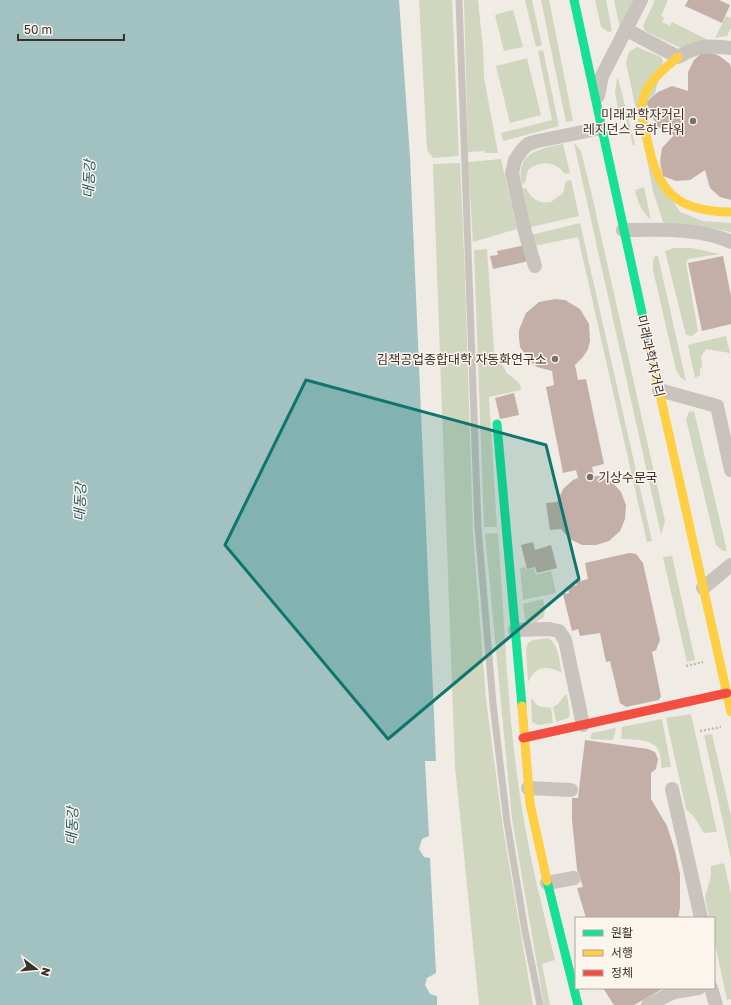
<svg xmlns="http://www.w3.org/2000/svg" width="731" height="1005" viewBox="0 0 731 1005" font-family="'Golos Text','Noto Sans KR',sans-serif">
<rect width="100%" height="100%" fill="#f0ebe5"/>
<g fill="#d1d6bf">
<polygon points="419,0 452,0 459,156 433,158 427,150"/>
<polygon points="464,0 478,0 483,49 484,78 498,153 485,153 485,151 468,152"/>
<polygon points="525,0 532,0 542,45 536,47"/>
<polygon points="541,0 549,0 573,121 566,122"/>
<polygon points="595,0 606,0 612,31 608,32 601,27"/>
<polygon points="614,0 633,0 620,28"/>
<polygon points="655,0 668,0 661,16 664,18 662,22 670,26 672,22 708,40 683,49 645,31 643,26"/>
<polygon points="513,10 523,47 504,51 495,15"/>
<polygon points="726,16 731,18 731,28 727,36 715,38"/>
<polygon points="637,47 661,57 663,61 643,142 626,63 629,52"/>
<polygon points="543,50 559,126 503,141 501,133 552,120 538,51"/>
<polygon points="527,58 541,115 510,123 496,66"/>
<polygon points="617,78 618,78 635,145 633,145 625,115 619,115 615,93"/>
<polygon points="574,143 581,151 590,187 665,521 661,535"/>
<path d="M563 144 570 173 565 174C556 161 540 160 528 170L525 183 522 184C515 153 538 149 563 144Z"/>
<polygon points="646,155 680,212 703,221 731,223 731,232 702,226 667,224 663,222 653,191"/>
<polygon points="501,159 517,229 473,242 468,162"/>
<polygon points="460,163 465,277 473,534 486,699 503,828 533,1005 479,1005 455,766 433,164"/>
<path d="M571 180 579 216 531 227 523 189 526 188C531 199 539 204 551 202L563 193 566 181Z"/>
<path d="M644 187 651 220C641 211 638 203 635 190Z"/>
<polygon points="580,223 652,541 647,542 578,237 534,246 531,235"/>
<polygon points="674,248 692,248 720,254 688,259 686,263 698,331 692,336 686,335 665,251"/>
<polygon points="487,249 494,351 507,373 520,384 521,390 489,397 497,527 484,527 474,250"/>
<polygon points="655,256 658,256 686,381 680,377 676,370 653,270 653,261"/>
<polygon points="726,336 730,353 706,349 701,357 702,366 700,369 700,375 695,378 688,345"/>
<polygon points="694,411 727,551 723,551 716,545 686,419 689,412"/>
<path d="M498 533C505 625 507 718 522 809 530 860 543 910 555 960L542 964 550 1005H544L512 819 485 534Z"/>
<polygon points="672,556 695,660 687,662 663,557"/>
<polygon points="525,567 526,570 534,568 536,575 551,571 556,593 523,600 520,568"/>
<polygon points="543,599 545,610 544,617 535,623 525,620 523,604"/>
<path d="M548 638C559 644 559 662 562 673 546 665 536 666 528 682L526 648 528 643 533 640Z"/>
<polygon points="565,695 567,695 570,715 568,718 556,722 553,707 558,704"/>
<polygon points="531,698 538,706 551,708 553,723 538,725 532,722"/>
<polygon points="691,714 717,832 704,833 694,817 686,809 666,718"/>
<path d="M662 719 671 767 661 768C663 738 644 740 621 739L622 727Z"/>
<polygon points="616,728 613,740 590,739 592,733"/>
<polygon points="712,734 731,816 731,859 704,735"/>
<polygon points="724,863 731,894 731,999 727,1000 714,939 714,918 709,918 705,897 711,876 711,866"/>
</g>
<polygon fill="#a1c2c1" points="0,0 399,0 410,157 436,761 425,761 429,836 422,839 419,849 424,857 430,858 436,973 427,978 425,985 430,994 437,996 437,1005 0,1005"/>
<g fill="#c3afa7">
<polygon points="688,0 719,0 730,5 722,23 685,6"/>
<polygon points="704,51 718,55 730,64 731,68 731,200 720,197 710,188 705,170 690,180 676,181 663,176 660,162 662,148 674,135 658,127 651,115 647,102 658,92 672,86 688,91 688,72 694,60"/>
<polygon points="525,245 529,261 493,269 490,256 498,255 497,251"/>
<polygon points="723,256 731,296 731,324 702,331 688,263"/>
<polygon points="556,299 565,300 580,309 589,324 590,341 588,349 583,357 575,365 578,380 586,379 604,464 592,467 594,476 599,476 612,482 621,492 626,505 625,519 620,531 609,541 596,545 582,545 570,539 561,529 550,530 546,503 557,502 563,489 573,480 578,478 576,470 563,473 546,387 554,385 552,371 537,367 530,361 520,347 519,338 519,330 526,313 539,302"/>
<polygon points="514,393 519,415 500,419 495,398"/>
<polygon points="533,542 535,550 551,545 557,568 537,573 535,567 527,569 521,545"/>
<polygon points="629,553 636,554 643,563 660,640 656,650 652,652 661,696 659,700 626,707 620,703 610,661 606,662 600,633 580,636 578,629 572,631 563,594 569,593 568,587 577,585 576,582 588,579 585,563"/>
<polygon points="585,740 648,749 655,752 658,759 656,769 651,773 651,799 667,826 675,851 680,874 680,908 678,918 586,918 577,888 583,887 577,869 572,820 572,798 578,798"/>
<polygon points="603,988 664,988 634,1005 614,1005"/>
</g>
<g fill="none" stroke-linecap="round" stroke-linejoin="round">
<g stroke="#c2bbb6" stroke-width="2.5" stroke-dasharray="2 2" stroke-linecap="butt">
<polyline points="686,666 703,662"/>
<polyline points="700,731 721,727"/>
</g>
<polyline stroke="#c9c3be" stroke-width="7" points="459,0 478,527 493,704 507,822 525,931 540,1005"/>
<g stroke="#c9c3be" stroke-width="14">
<path d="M627 30 678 57C699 45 707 45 731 48"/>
<polyline points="598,96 602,76 641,0"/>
<path d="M623 230C658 230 699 227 731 242"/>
<polyline points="535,266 525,232 512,173 515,160 522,150 528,144 538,141 602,128"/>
<polyline points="659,390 717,406 731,470"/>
<polyline points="703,588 731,565"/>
<polyline points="515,630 549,629 559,631 565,640 583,725"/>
<polyline points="528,788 571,790"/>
<polyline points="672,789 701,918"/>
<polyline points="547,883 574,878"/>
<polyline points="711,988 716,1005"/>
<polyline points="648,1005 674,992 699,988"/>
</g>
<g stroke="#16e098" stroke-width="9">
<polyline points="574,0 649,345"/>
<polyline points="497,424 522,706"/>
<polyline points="547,881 578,1005"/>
</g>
<g stroke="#ffcf43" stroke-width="9">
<path d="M678 57C665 68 650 80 644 96 639 110 644 125 647 139 657 191 676 212 731 212"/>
<polyline points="649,345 731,712"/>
<polyline points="522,706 530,804 547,881"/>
</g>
<polyline stroke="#f24e42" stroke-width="9" points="523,738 727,693"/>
</g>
<path fill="#0f766e" fill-opacity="0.2" stroke="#0f766e" stroke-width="3" stroke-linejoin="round" d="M306 380 546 445 579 579 388 739 225 545Z"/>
<g fill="#7a716c" stroke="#fbf5ee" stroke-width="1.5">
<circle cx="693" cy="121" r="4"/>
<circle cx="555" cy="359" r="4"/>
<circle cx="590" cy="477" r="4"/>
</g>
<g text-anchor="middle" stroke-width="3" stroke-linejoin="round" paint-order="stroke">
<g font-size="13" fill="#3b302b" stroke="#fbf5ee" text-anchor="end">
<text x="685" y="119">미래과학자거리<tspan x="685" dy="15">레지던스 은하 타워</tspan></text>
<text x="547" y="364">김책공업종합대학 자동화연구소</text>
<text x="598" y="482" text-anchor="start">기상수문국</text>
</g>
<g font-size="13" fill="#3b302b" stroke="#fbf5ee">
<text transform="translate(651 356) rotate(77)" y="5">미래과학자거리</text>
</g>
<g font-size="14" font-style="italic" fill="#1f5a5e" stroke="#fbf5ee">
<text transform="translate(89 179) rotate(-88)" y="5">대동강</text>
<text transform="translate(80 502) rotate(-88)" y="5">대동강</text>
<text transform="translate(72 826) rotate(-88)" y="5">대동강</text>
</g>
</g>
<rect x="575" y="917" width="140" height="72" fill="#fbf5ee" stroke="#aea6a0"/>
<rect x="583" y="930" width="20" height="6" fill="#16e098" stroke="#aea6a0"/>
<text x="611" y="937" font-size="12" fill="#3b302b">원활</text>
<rect x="583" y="950" width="20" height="6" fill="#ffcf43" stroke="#aea6a0"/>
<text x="611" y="957" font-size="12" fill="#3b302b">서행</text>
<rect x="583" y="970" width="20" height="6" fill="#f24e42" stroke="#aea6a0"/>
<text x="611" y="977" font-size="12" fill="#3b302b">정체</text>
<g transform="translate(36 969) rotate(106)" stroke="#fbf5ee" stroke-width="3" paint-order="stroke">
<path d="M0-3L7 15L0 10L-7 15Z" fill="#3b302b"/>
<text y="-6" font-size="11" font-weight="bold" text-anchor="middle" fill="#3b302b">N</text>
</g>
<path d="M18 34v6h106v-6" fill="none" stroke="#3b302b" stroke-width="2"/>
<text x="24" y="34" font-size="12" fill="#3b302b" stroke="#fbf5ee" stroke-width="3" paint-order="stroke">50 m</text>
</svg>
